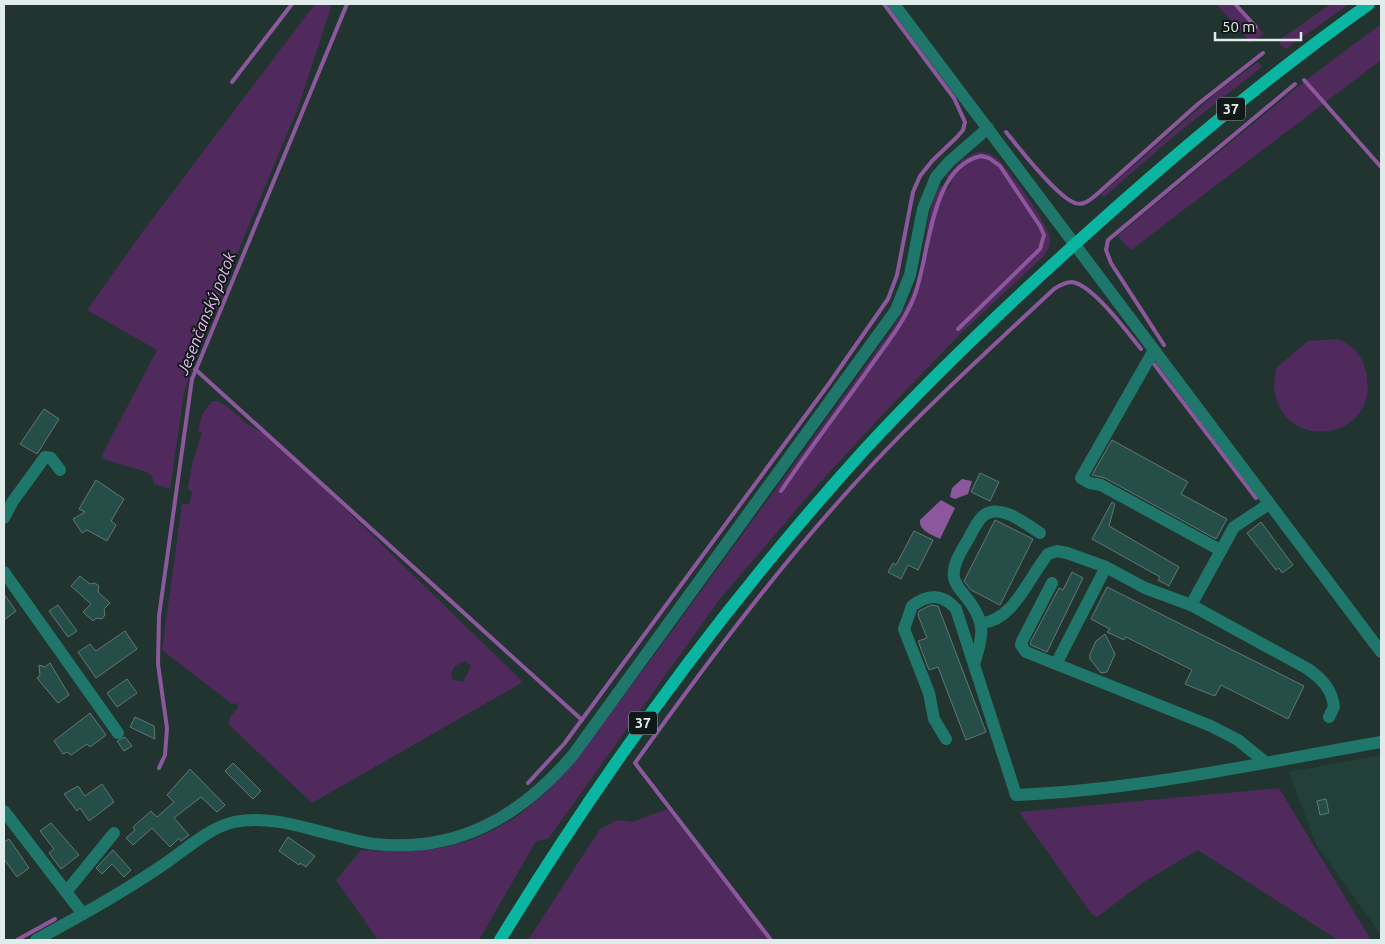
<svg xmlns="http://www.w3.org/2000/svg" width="1385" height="944" viewBox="0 0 1385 944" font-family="Ubuntu,sans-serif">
<rect width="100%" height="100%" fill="#213430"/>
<polygon fill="#233f3a" points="1381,755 1381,935 1316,844 1289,772"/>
<g fill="#502a5c" fill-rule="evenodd">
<polygon points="315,4 332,4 298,108 241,244 190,374 184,393 170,489 154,484 152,476 147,472 103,459 103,453 157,350 87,310 143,231"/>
<polygon points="1216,4 1236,4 1264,34 1248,43 1248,39"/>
<polygon points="1331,4 1349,4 1286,49 1280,44 1279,40"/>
<polygon points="1381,24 1381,60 1131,250 1117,236 1306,80"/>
<polygon points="1258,62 1262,67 1179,132 1104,197 1101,194 1221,89"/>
<path d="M977 152C984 152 989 153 995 157 1007 165 1048 224 1050 238 1051 245 1048 250 1044 256L961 333 885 412 814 489 720 599 548 839 536 841 479 940H378L336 880 361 850C415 853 456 852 504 824 549 798 577 758 607 718 631 687 654 655 677 624 749 525 821 428 892 329 904 311 915 291 920 269 926 241 927 210 940 185L947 190 952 183 946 177 962 160Z"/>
<path d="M1338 339C1354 346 1362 355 1366 372 1382 438 1288 455 1275 394 1273 385 1275 376 1276 368L1308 341Z"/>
<path d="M212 401H218L227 406 247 424 265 434 300 465 523 682 312 803 228 724 231 715 239 707 236 703 232 704 162 650 182 504H189L192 493 188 488 192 464 202 432 198 431 202 415ZM465 661 471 666 463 682 452 679 451 673 455 666Z"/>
<polygon points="1279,788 1371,940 1338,940 1198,850 1145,881 1097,917 1091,913 1019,812"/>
<polygon points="667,809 769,940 528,940 600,829 617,820 632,822"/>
</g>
<g fill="#8d579d">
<polygon points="962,479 972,481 968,494 955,499 950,497 952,488"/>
<path d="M941 500 955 508 940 539C931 534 919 531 920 520Z"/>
</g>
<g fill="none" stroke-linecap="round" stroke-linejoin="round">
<g stroke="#8d579d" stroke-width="4">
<polyline points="1235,4 1256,27"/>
<polyline points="1304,80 1381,167"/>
<polyline points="232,82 292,4"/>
<path d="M1006 132C1019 148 1057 197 1075 203 1083 206 1090 200 1096 195L1198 104 1263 53"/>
<polyline points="1164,345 1111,263 1106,250 1108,240 1295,84"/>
<polyline points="1154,364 1256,498"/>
<polyline points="195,369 582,720"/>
<path d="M781 491C808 451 837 413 865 374 882 349 903 325 914 297 930 257 929 167 981 156L989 158 1000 166 1040 226 1044 235 1040 249 958 329"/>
<polyline points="159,768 165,755 167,728 158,664 159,616 192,379 347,4"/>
<polyline points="528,783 564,744 828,385 888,299 897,275 913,192 920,176 932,161 957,137 963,130 965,122 954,98 884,4"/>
<polyline points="17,940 55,919"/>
<path d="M771 940 635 763C708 661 784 559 870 467 928 405 992 347 1054 289 1060 285 1065 282 1072 282 1093 285 1127 332 1141 349"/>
</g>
</g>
<g fill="#254e48" stroke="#627773">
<polygon points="44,409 59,419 37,454 20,444"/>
<polygon points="1112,440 1188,482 1181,494 1227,519 1216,539 1105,478 1092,475"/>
<polygon points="980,473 999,482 990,501 971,492"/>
<polygon points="96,480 124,499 111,521 116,525 107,541 87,530 82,533 73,519 85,512 79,509"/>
<polygon points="1112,502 1115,504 1109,526 1179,567 1169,586 1158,580 1160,577 1092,539"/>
<polygon points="995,520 1033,539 1000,605 971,590 964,581"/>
<polygon points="1261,522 1293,565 1282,573 1279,568 1276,570 1247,533"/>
<polygon points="914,531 933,540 918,570 908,565 901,579 888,572 893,563 896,565"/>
<polygon points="1072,572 1083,578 1047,652 1031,645 1030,643 1059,588 1063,590"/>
<polygon points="80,576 90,584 95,583 99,586 98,592 110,603 104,609 105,615 102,619 96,618 93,621 83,612 91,604 71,586"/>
<polygon points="1107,587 1304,686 1288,719 1221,685 1215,696 1197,689 1185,684 1192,670 1126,637 1124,640 1107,632 1110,629 1091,619"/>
<polygon points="4,594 16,611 4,620"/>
<polygon points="58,605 77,631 68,637 49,611"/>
<polygon points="938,606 986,732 966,740 938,667 929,670 918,641 927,638 918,615 919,611 931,605"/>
<polygon points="125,631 137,649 96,678 78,652 90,644 96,651"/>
<polygon points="1105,634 1115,654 1107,672 1101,673 1090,659 1090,654 1096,641"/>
<polygon points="50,663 69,695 58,703 37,678 40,676 39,665 45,667"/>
<polygon points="127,679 137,693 117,707 107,693"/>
<polygon points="90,713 106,735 90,747 87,744 71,755 67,752 63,754 54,741"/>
<polygon points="135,717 154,726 155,739 130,727"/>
<polygon points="125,737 132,746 124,751 117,741"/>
<polygon points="233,763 261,791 253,799 225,771"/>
<polygon points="190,769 225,805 217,812 201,797 174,818 189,835 181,841 179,838 170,847 152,828 133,845 126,838 135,830 133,827 151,811 157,817 174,802 167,795"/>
<polygon points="102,784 114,802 89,821 80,808 77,811 64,794 78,786 85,796"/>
<polygon points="1326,799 1329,813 1320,815 1317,801"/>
<polygon points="51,823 79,855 61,869 49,853 54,849 40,831"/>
<polygon points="288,837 315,856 306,867 300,863 299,865 279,851"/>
<polygon points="9,839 29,868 17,877 4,859 4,842"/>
<polygon points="113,850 131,870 124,877 112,864 102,874 96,868"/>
</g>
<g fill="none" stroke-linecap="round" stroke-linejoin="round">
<g stroke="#1f766a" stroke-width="12">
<polyline points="894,4 1381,652"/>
<polyline points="1154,350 1081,478 1090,483 1101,485 1220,550"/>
<polyline points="4,518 13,501 45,457 51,458 60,470"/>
<polyline points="4,572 118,733"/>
<polyline points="1052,583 1022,641 1021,645 1026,652 1211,726 1238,740 1265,762"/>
<polyline points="1191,605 1234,527 1269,504"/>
<path d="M982 623C1014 620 1029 577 1048 554L1057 551 1067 553 1106 567 1145 588 1191 605 1308 669C1322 679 1332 689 1334 707L1329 717"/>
<path d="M974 664C983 635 987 623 966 597 961 591 956 586 954 578 952 566 960 553 966 543 971 535 975 524 982 517 998 501 1026 524 1040 533"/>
<polyline points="1056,664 1106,567"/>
<path d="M946 739 934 719 929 693 904 629 912 606C928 594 942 593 956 609L1016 795C1139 790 1260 763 1381 742"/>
<polyline points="4,811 83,914"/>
<polyline points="66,892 114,833"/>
<path d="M36 940C78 917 120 894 160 867 182 853 207 828 234 822 268 815 302 827 334 835 348 838 362 843 375 844 458 853 521 816 573 755L896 310 910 275 923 209 936 177 949 162 988 128"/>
</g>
<path stroke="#0ab5a2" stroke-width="12" d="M500 940C607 765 728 600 866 448 940 368 1021 292 1103 219 1188 143 1276 70 1369 4"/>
</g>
<g text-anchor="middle" stroke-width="4" stroke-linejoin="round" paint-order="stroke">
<g fill="#111918" stroke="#a2adaa" stroke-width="1">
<rect x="1217" y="97.5" width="28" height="23" rx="4"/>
<rect x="629" y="711.5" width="28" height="23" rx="4"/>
</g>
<g font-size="14" font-weight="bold" fill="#e0ece9">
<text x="1231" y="114">37</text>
<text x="643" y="728">37</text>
</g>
<g font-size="16" font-style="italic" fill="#e7bcf5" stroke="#111918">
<text transform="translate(206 313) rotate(-68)" y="6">Jesenčanský potok</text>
</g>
</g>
<rect width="1385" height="944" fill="none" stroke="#e0ece9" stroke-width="10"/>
<path d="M1215 32v8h86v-8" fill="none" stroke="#e0ece9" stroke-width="2.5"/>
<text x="1222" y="32" font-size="15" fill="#e0ece9" stroke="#111918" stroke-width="4" paint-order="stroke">50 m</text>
</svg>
